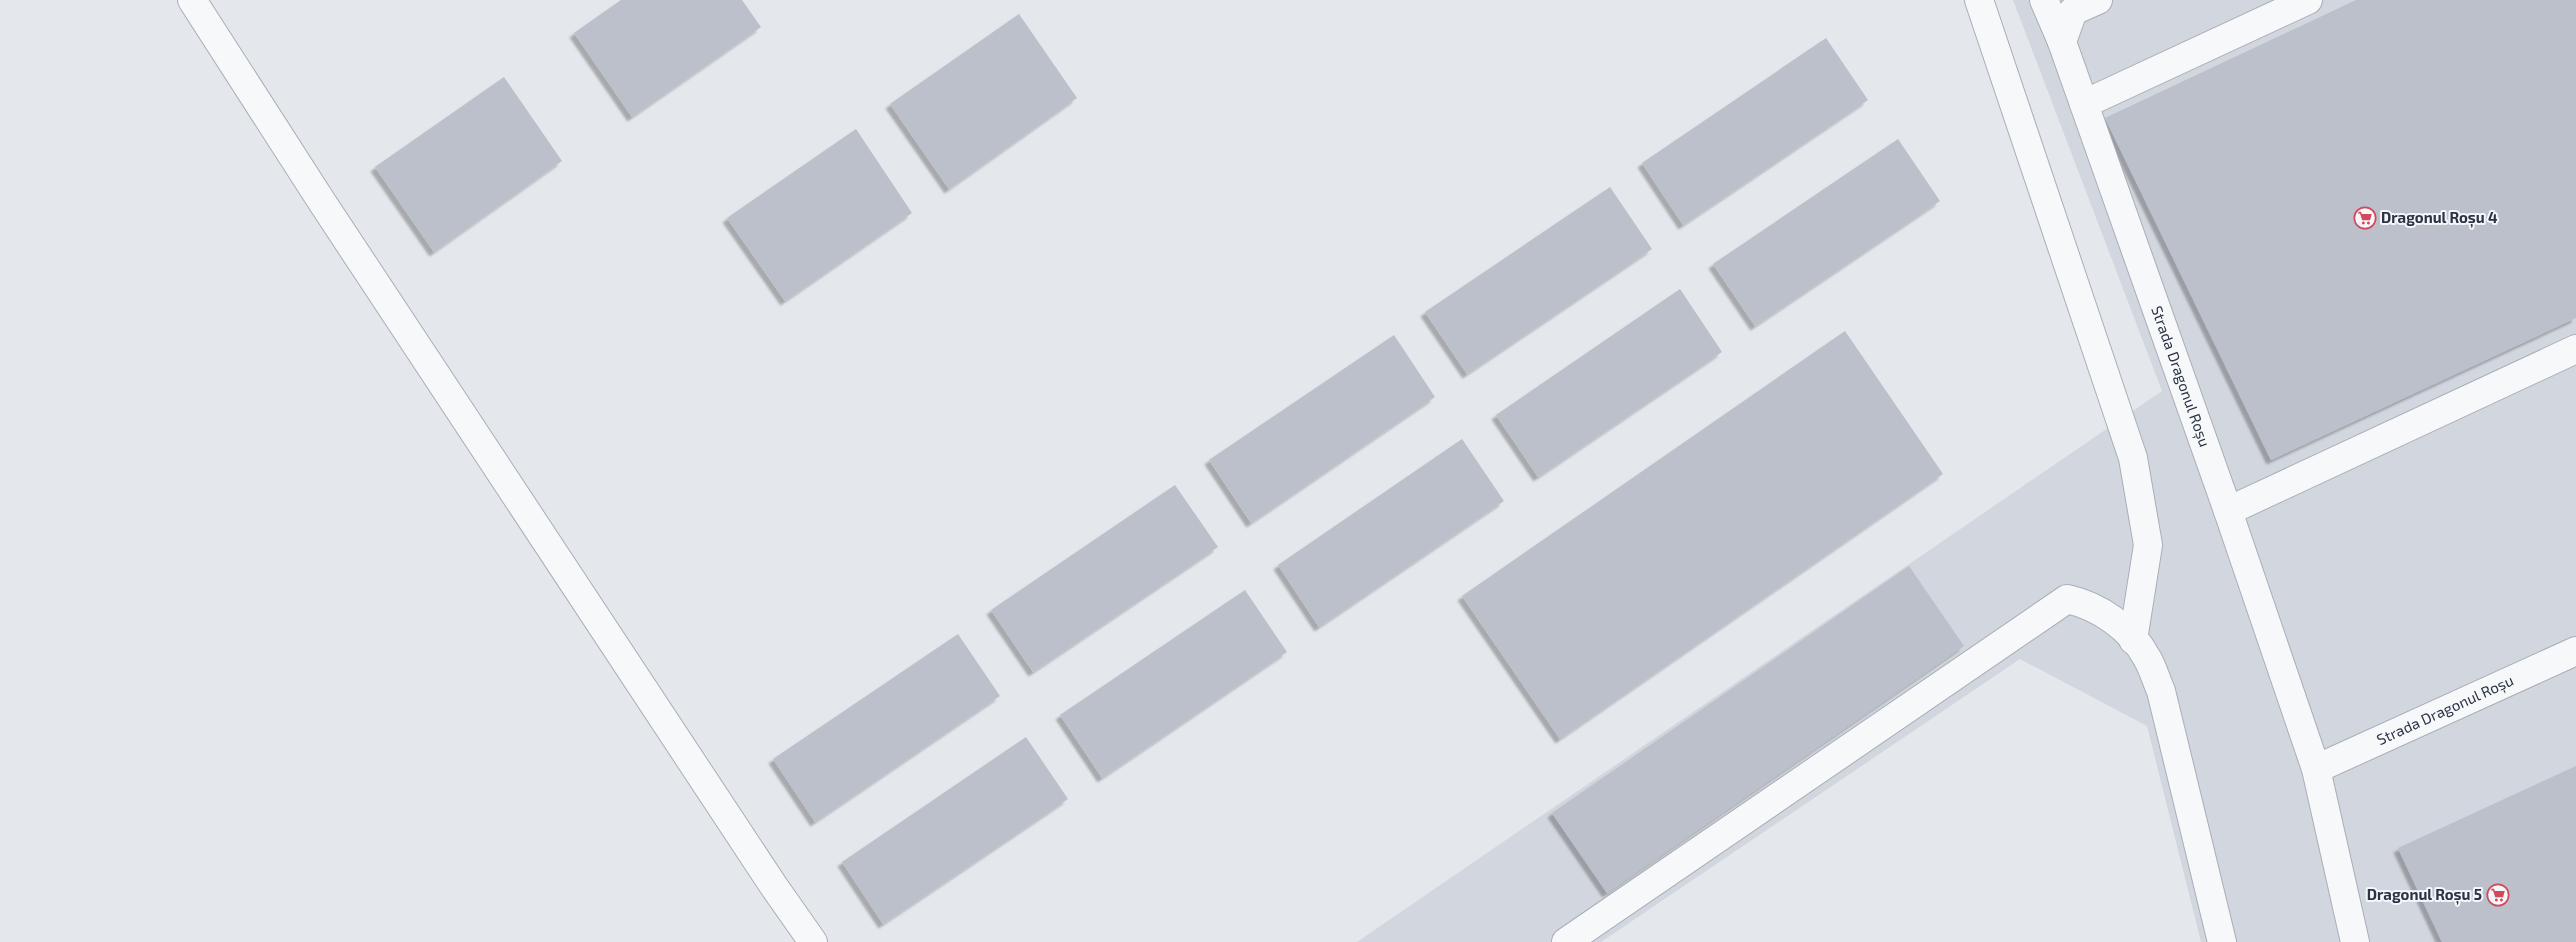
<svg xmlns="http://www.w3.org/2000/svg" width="2576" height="942" viewBox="0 0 2576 942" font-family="'Exo 2',sans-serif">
<defs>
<filter id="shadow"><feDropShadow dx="-4.5" dy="4.5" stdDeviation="1" flood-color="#0004"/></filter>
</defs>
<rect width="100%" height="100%" fill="#e4e7ec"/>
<polygon fill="#d2d6de" points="2013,0 2576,0 2576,942 2201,942 2147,726 2020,659 1601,942 1357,942 2162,391"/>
<g fill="#bbc0ca" filter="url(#shadow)">
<polygon points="621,0 742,0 761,27 632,117 574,33"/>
<polygon points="2356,0 2576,0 2576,318 2271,460 2105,118"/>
<polygon points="1019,14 1077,98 949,189 890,104"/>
<polygon points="1826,38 1868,100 1683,225 1642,163"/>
<polygon points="504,77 562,161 434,252 375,167"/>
<polygon points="856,129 912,213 785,301 727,218"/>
<polygon points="1898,139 1940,201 1755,326 1713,264"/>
<polygon points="1610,187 1652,249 1467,374 1425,312"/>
<polygon points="1680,289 1722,352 1538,477 1496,415"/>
<polygon points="1845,331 1943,474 1560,739 1462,596"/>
<polygon points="1394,335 1435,397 1251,523 1209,460"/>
<polygon points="1462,439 1504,501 1319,627 1278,565"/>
<polygon points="1175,485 1218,547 1033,672 991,610"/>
<polygon points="1909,566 1964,646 1607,893 1552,813"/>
<polygon points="1245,590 1287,652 1102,778 1060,715"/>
<polygon points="958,634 1000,696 815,822 773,759"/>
<polygon points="1026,737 1068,799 883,924 842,862"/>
<polygon points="2576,766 2576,942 2442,942 2398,848"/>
</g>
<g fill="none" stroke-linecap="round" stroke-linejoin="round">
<g stroke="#a9aeb7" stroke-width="30">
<g id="minor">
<polyline points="192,0 322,202 773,885 813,942"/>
<polyline points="1979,0 2133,458 2148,545 2133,640"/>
<polyline points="2044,0 2062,42"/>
<path id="s1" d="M2098 0 2073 11 2062 42 2228 511 2316 769 2355 942"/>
<polyline points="2084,104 2308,0"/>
<polyline points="2228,511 2576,349"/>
<path id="s2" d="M2316 769 2576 651"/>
<path d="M1566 942 2067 599C2099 606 2131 628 2147 658 2153 668 2156 680 2161 691L2222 942"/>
</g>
</g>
<use href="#minor" stroke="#f7f8fa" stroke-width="28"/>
</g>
<defs>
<g id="supermarket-ring" transform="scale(1.125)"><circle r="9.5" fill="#f4f6f9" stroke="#d1495b" stroke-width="1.5"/><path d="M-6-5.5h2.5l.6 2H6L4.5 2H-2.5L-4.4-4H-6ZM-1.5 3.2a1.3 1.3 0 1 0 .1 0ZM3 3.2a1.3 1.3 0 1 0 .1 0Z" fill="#d1495b"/></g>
</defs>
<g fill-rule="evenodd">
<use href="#supermarket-ring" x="2365" y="218"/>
<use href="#supermarket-ring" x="2498" y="895"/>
</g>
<g text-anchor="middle" stroke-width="4" stroke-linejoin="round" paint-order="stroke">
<g font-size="15" font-weight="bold" fill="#2b3445" stroke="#f4f6f9" text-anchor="start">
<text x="2381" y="223">Dragonul Roșu 4</text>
<text x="2482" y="900" text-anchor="end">Dragonul Roșu 5</text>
</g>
<g font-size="15" fill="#2b3445" stroke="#f4f6f9">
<text dy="5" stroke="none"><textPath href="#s1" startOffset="415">Strada Dragonul Roșu</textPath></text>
<text dy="5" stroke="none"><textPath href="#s2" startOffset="142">Strada Dragonul Roșu</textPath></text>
</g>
</g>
</svg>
